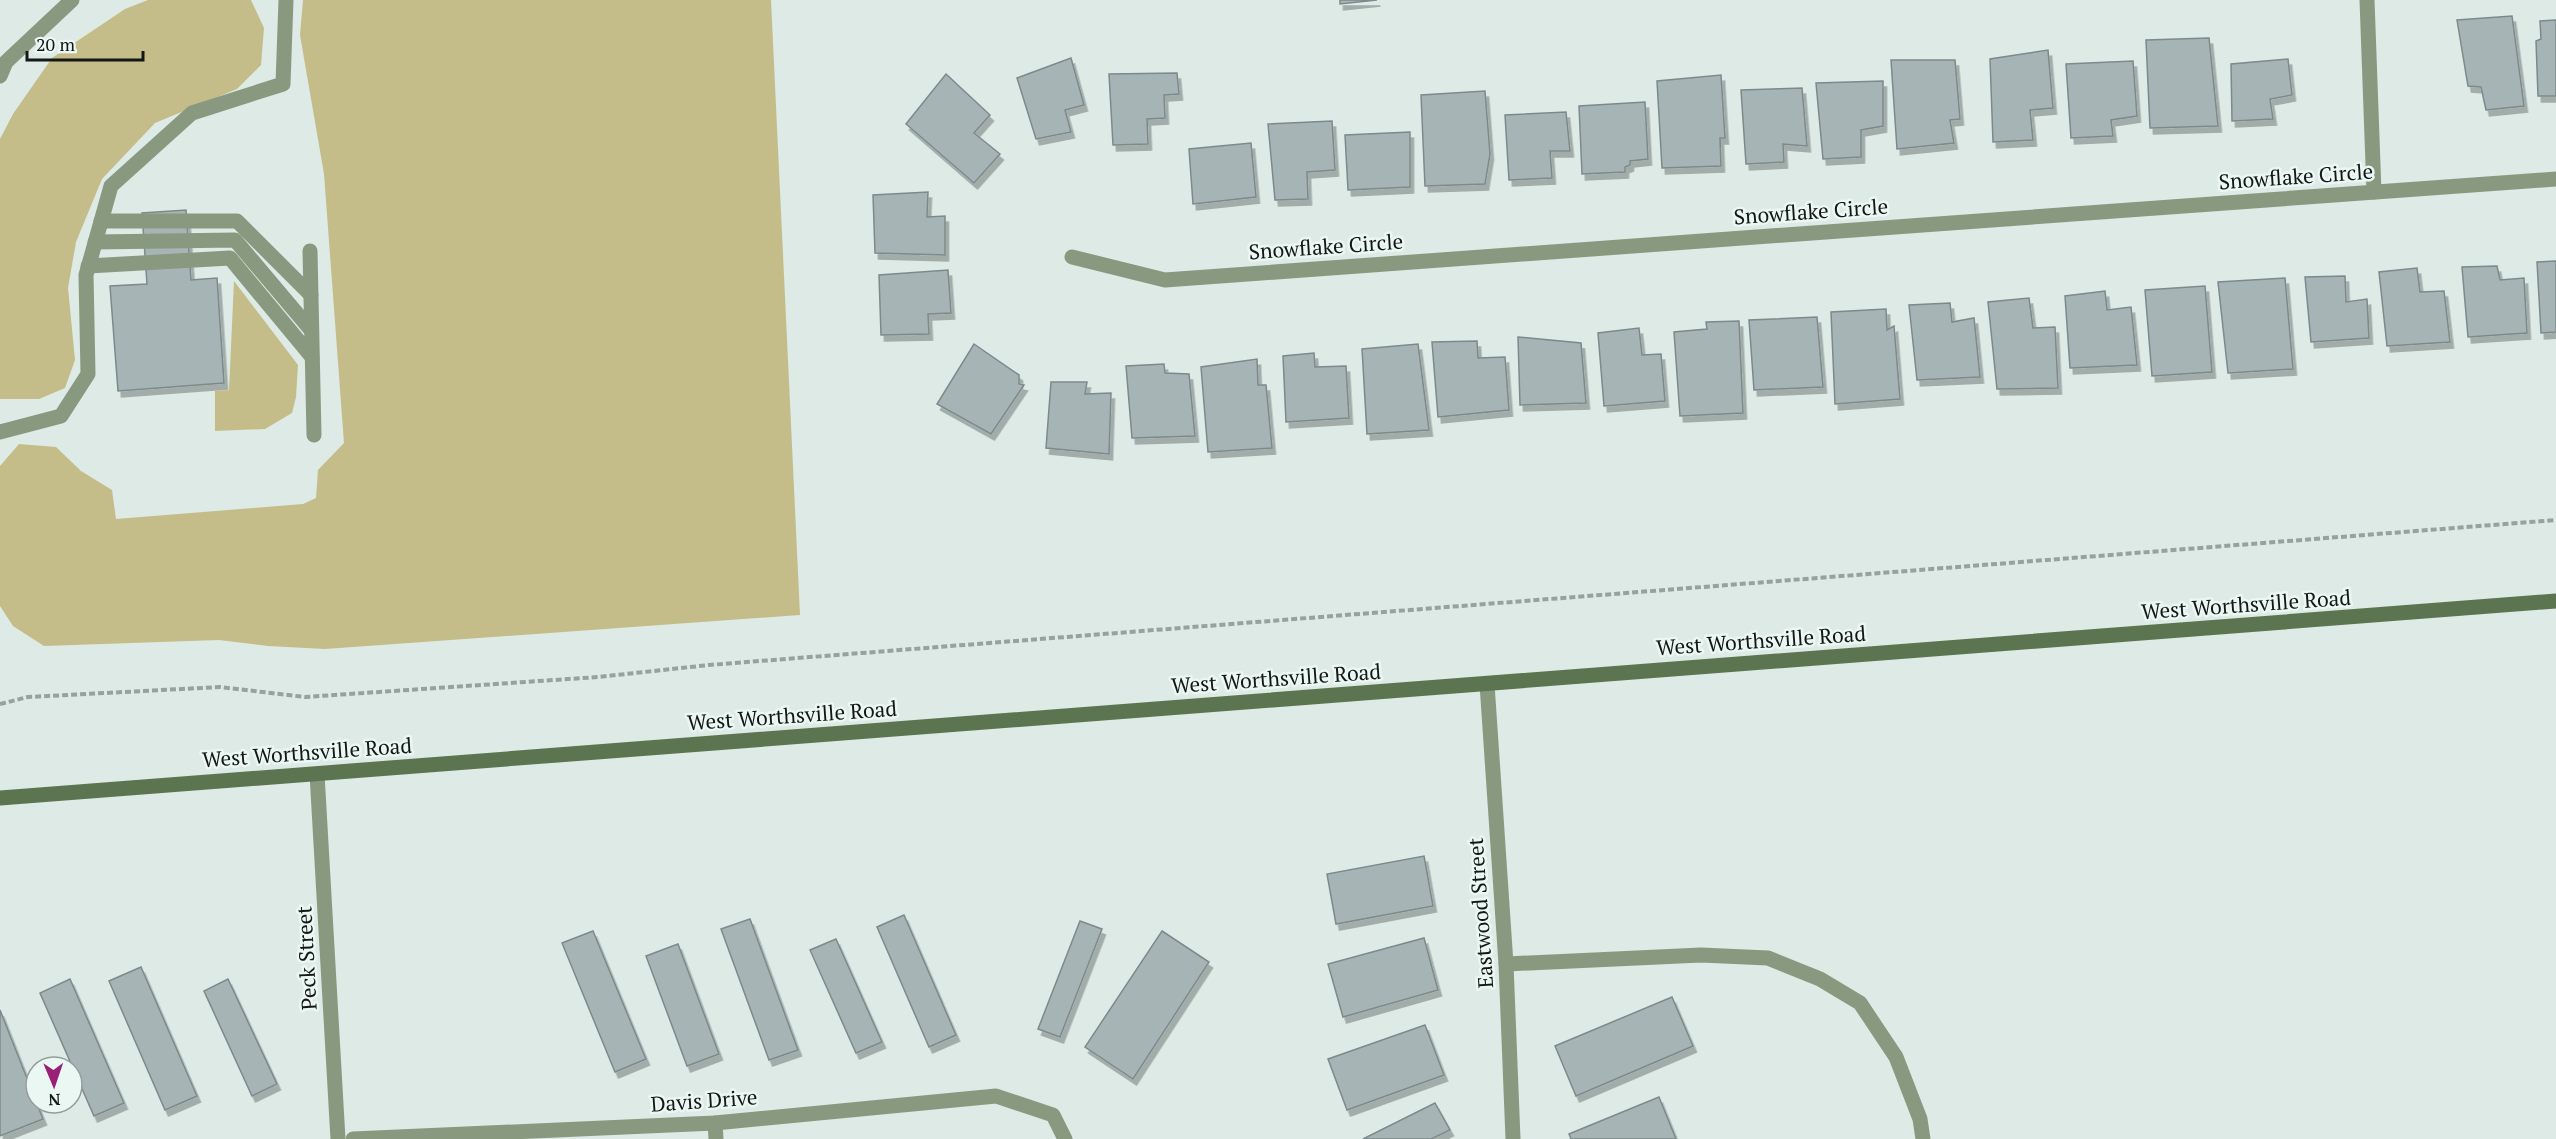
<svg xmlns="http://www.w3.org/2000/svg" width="2556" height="1139" viewBox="0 0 2556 1139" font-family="'PT Serif',serif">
<defs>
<filter id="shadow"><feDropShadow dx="3.5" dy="6" stdDeviation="0" flood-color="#0004"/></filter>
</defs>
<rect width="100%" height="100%" fill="#ddeae5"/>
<g fill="#c4bd89">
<polygon points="148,0 251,0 264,28 261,65 237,89 155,123 102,179 76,242 68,288 75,360 65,388 39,399 0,399 0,139 13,114 52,58 125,9"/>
<polygon points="303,0 771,0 800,615 325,649 268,646 219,640 44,646 13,626 0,606 0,466 19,444 56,447 81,471 112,490 116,519 303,504 316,498 318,470 344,443 324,174 300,35"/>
<polygon points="234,281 298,365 296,397 292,413 265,429 215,431 215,391 229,390"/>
</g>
<g fill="#a7b4b6" stroke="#7d8a8b" stroke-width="1.5" filter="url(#shadow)">
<polygon points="1340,0 1377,0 1340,4"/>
<polygon points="2512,16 2524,106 2486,110 2481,87 2468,86 2457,20"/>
<polygon points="2556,20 2556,96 2538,96 2536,41 2541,39 2540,21"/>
<polygon points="2209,38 2218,126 2150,128 2146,40"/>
<polygon points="2048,50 2053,108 2030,110 2033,140 1993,142 1990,59"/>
<polygon points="1071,58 1084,105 1065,110 1071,132 1036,139 1017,78"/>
<polygon points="2288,59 2292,95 2270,99 2273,119 2232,121 2231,64"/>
<polygon points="1891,60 1955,60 1960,119 1950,120 1954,143 1897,149"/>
<polygon points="2133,61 2137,116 2111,120 2113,136 2071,138 2066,64"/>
<polygon points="1177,73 1179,94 1164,95 1165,118 1147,119 1148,144 1113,145 1109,74"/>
<polygon points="946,74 990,115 974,133 1000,154 974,183 906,124"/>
<polygon points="1721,75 1725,138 1720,138 1721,166 1662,168 1657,81"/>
<polygon points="1883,81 1883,126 1861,130 1861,157 1823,159 1816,83"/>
<polygon points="1802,88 1807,146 1783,144 1784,162 1746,164 1741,90"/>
<polygon points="1485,91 1490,154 1485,184 1425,186 1421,95"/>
<polygon points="1645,102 1648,159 1630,161 1630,165 1625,167 1625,172 1582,174 1579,106"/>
<polygon points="1566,112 1570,151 1550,151 1552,178 1509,180 1505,115"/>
<polygon points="1332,121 1335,170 1307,172 1308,199 1275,200 1268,124"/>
<polygon points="1410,132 1410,187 1348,190 1345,135"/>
<polygon points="1251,143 1256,197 1193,204 1189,149"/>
<polygon points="928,192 927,217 945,216 945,255 875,253 873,195"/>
<polygon points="186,210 191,280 217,278 224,383 118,391 110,286 147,284 142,213"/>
<polygon points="2556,261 2556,332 2541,333 2537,262"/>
<polygon points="2497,266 2500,280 2524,278 2527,333 2468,337 2462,267"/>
<polygon points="2417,268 2420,292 2444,291 2450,342 2387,346 2379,272"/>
<polygon points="948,270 951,313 928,314 929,334 881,335 879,275"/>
<polygon points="2345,276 2346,302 2367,299 2369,338 2311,342 2305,277"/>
<polygon points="2285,278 2293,369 2228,373 2218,282"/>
<polygon points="2205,286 2212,372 2152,376 2145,290"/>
<polygon points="2105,291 2107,310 2131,307 2137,365 2070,368 2065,296"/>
<polygon points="2029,298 2033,328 2055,327 2058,388 1997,389 1988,302"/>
<polygon points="1950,303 1952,322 1974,318 1980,377 1917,380 1909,305"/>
<polygon points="1886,309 1887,330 1894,326 1900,399 1835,404 1831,312"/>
<polygon points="1817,317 1823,387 1754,390 1749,320"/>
<polygon points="1739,321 1743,413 1680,416 1674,332 1707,329 1706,322"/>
<polygon points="1639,328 1642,355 1661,354 1665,401 1604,406 1598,333"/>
<polygon points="1518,337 1581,343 1586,403 1520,405"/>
<polygon points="1477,341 1478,358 1505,357 1509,410 1438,417 1432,342"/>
<polygon points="974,344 1019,375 1019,384 1024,385 991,434 937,404"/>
<polygon points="1418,344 1429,430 1367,434 1362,349"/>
<polygon points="1314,353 1315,367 1346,366 1349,418 1286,422 1283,356"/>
<polygon points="1257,359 1258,385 1266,385 1272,448 1208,452 1201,367"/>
<polygon points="1164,364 1165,373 1189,374 1195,436 1132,438 1126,366"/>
<polygon points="1051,382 1087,382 1085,394 1111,393 1109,454 1046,448"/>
<polygon points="1424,856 1433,906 1336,924 1327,874"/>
<polygon points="904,915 956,1035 929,1047 877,927"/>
<polygon points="750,919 798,1050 769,1060 721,929"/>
<polygon points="1080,921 1102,929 1060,1037 1038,1029"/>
<polygon points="593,931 646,1059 615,1072 562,943"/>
<polygon points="1162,931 1209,962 1133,1079 1085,1047"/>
<polygon points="1424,938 1438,990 1343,1017 1328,964"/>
<polygon points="836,939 882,1042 856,1053 810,950"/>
<polygon points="678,944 719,1054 687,1066 646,956"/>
<polygon points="141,967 197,1096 165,1110 109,981"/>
<polygon points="70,979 124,1103 94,1116 40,993"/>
<polygon points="228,979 277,1084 252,1096 204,991"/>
<polygon points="1672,997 1693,1046 1576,1096 1555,1046"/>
<polygon points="0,1010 43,1119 0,1136"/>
<polygon points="1425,1025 1444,1075 1347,1110 1328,1059"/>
<polygon points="1659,1097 1676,1139 1571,1139 1569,1134"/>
<polygon points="1435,1103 1450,1130 1431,1139 1363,1139"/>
</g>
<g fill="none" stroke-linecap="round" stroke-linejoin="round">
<polyline stroke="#98a19e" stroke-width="4" stroke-dasharray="6 3" stroke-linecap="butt" points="0,704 28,697 220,687 305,697 598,677 709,665 2556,520"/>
<g stroke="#899980" stroke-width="15">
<polyline points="101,221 237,221 311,295"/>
<polyline points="95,242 235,240 311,330"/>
<polyline points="310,251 314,435"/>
<polyline points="88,266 230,258 312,357"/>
<polyline points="0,432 61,416 88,374 86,275 111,186 192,113 283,84 286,0"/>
</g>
<g stroke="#899980" stroke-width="15">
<polyline points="2367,0 2374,192"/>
<polyline points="0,76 6,62 72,0"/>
<polyline points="1072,257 1165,280 2556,179"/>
<polyline points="1487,684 1506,964 1513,1139"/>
<polyline points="317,774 338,1139"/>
<polyline points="1506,964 1701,955 1768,958 1820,979 1860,1003 1896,1057 1920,1119 1923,1139"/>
<polyline points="715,1123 716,1139"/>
<polyline points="353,1139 715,1123 996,1096 1053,1115 1065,1139"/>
</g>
<polyline stroke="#5c744f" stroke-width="15" points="0,798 2556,601"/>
</g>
<g text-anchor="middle" stroke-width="5" stroke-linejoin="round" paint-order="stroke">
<g font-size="21" fill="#131715" stroke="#ebf7f2">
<text transform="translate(2296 177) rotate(-4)" y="7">Snowflake Circle</text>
<text transform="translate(1811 212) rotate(-4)" y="7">Snowflake Circle</text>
<text transform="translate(1326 247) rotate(-4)" y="7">Snowflake Circle</text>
<text transform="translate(2246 605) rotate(-4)" y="7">West Worthsville Road</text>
<text transform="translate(1761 641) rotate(-4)" y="7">West Worthsville Road</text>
<text transform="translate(1276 679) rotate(-4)" y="7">West Worthsville Road</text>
<text transform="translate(792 716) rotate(-4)" y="7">West Worthsville Road</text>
<text transform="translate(307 753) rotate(-4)" y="7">West Worthsville Road</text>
<text transform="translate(1481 913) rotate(-94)" y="7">Eastwood Street</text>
<text transform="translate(307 958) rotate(-93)" y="7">Peck Street</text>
<text transform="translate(704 1101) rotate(-4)" y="7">Davis Drive</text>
</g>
</g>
<g transform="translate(54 1085) rotate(178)"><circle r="28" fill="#ebf7f2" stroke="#959d9a" stroke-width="1.5"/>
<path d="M0-4.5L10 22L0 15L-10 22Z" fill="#991f77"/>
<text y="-9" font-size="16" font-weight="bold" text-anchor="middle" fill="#131715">N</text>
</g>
<path d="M27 51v9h116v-9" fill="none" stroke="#131715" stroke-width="3"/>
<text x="36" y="51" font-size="18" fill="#131715" stroke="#ebf7f2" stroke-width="4.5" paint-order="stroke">20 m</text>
</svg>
